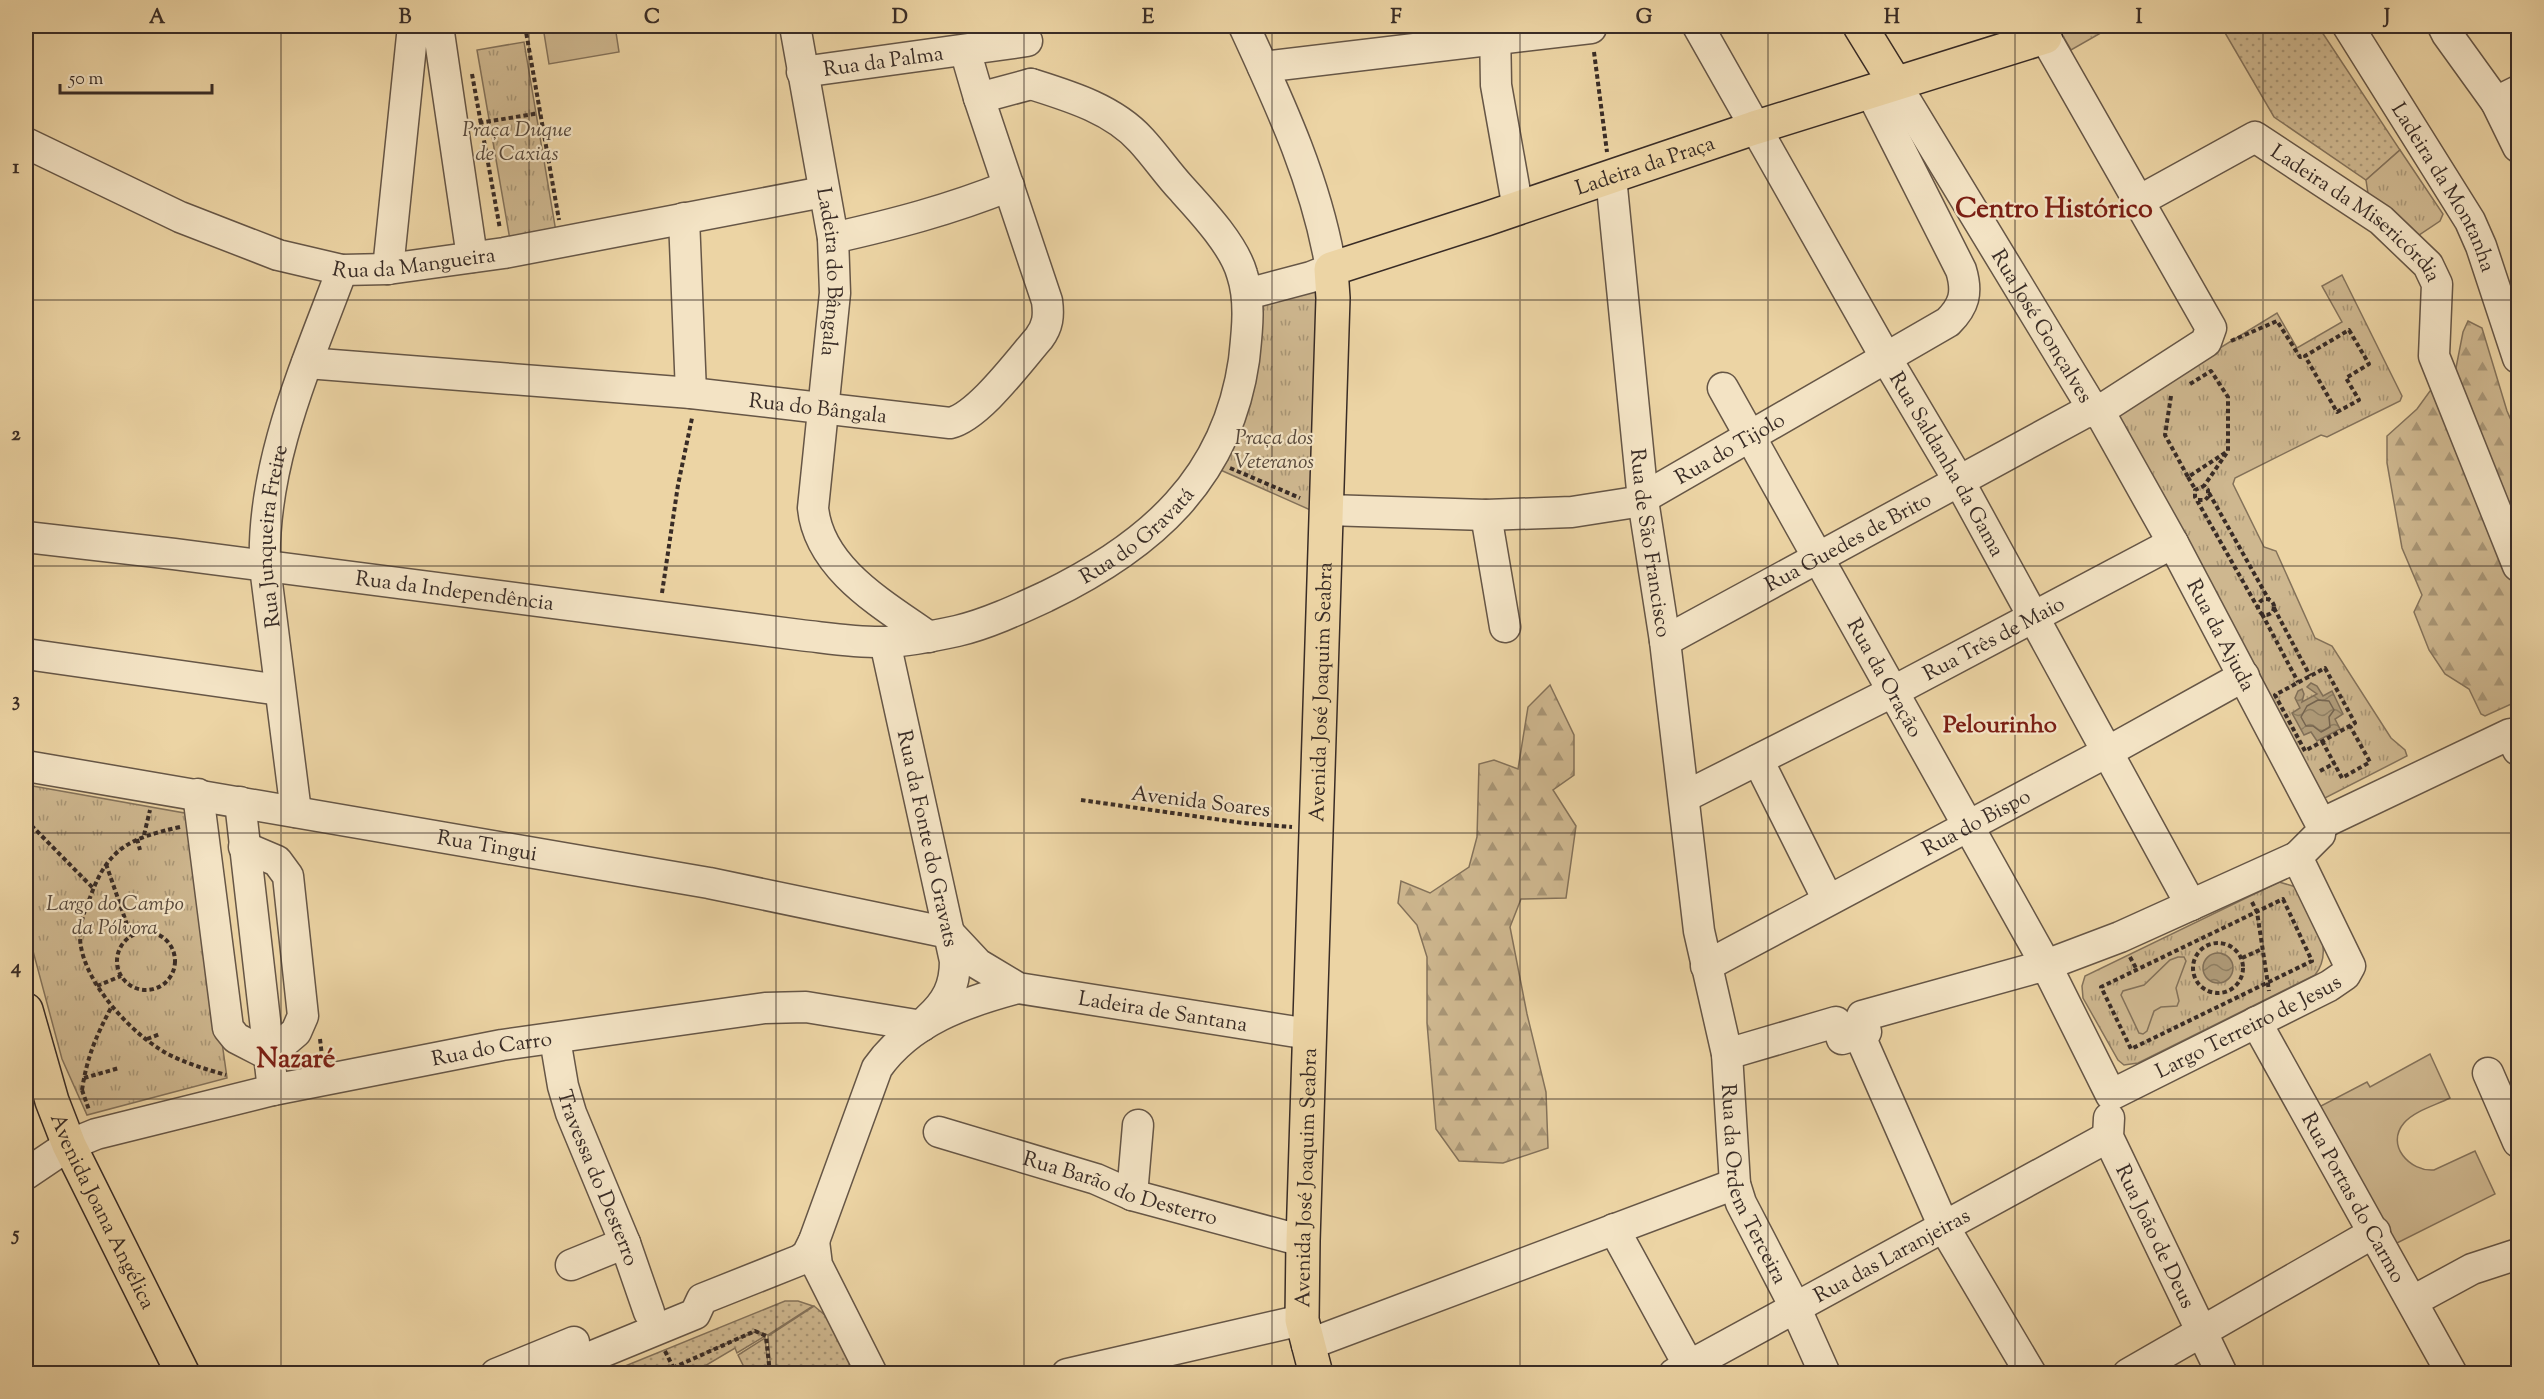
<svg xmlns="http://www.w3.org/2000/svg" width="2544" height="1399" viewBox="0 0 2544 1399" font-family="'Sorts Mill Goudy',serif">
<defs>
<pattern id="grass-dots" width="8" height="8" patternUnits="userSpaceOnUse" patternTransform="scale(1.5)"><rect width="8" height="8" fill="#ceb78f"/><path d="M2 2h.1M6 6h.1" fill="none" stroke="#a89575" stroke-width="1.8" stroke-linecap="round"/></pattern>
<pattern id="forest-firs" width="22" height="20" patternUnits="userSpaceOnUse" patternTransform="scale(1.5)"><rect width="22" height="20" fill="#ceb78f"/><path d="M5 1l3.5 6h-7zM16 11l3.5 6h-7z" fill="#a89575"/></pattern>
<pattern id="park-tufts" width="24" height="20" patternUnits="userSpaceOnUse" patternTransform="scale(1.5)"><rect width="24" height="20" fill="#ceb78f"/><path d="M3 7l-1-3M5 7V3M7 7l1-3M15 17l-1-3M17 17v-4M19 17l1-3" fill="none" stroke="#a89575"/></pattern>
<pattern id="water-waves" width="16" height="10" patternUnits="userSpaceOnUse" patternTransform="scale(1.5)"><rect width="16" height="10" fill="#af9b79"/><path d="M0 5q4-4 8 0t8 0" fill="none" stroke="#8f7f63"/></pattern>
</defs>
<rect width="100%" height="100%" fill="#ecd4a4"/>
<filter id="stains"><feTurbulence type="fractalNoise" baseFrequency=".00333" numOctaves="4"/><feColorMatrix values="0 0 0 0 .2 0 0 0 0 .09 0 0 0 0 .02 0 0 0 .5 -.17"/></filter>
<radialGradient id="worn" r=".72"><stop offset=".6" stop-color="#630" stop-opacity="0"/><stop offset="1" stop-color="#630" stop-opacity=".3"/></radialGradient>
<g fill="url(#grass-dots)" stroke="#84725a" stroke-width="1.5">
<polygon points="2221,26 2318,26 2400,150 2366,180 2274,117"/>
<polygon points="785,1301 798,1301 813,1306 768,1335 756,1331 706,1352 755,1332 765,1336 737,1353 735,1348 693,1373 608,1373"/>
<polygon points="814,1306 832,1321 857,1373 771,1373 768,1336"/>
<polygon points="765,1338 769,1373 747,1373 738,1355"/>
</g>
<g fill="url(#forest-firs)" stroke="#84725a" stroke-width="1.5">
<polygon points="2468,321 2482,328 2507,411 2518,436 2518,701 2485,716 2481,714 2469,689 2445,674 2429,650 2414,612 2422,595 2402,548 2387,463 2387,436 2417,409 2430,391 2455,373 2463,332"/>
<polygon points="1550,685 1574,735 1574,775 1553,790 1576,826 1566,898 1521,899 1510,927 1527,1014 1546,1092 1548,1148 1503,1163 1459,1161 1436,1129 1427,1023 1427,957 1417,925 1398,903 1401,881 1430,893 1469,867 1477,837 1479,764 1494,760 1518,769 1528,707"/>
</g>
<g fill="url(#park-tufts)" stroke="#84725a" stroke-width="1.5">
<polygon points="2057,26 2113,26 2071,50"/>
<polygon points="524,42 556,232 510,240 477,50"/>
<polygon points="2400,150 2443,214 2440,221 2416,237 2369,200 2366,180"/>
<polygon points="2342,275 2402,396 2400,401 2327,437 2321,435 2235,478 2233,484 2264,547 2276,551 2315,638 2332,646 2391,738 2405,750 2407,756 2325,798 2317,796 2115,412 2277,313 2297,348 2342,322 2322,286"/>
<polygon points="1318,289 1315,512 1216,468 1260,299"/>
<polygon points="27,785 190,814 227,1078 87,1115 62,1059 26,925"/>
<path d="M2279 882 2296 887C2310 914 2337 947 2315 975L2138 1063 2124 1065 2118 1060 2083 998 2082 986 2085 976Z"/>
</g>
<g fill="#ceb78f" stroke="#84725a" stroke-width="1.5">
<polygon points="588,26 615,26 619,52 549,64 544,33"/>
<polygon points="2178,957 2184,957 2186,961 2176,988 2179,1001 2177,1006 2161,1007 2154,1011 2147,1031 2143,1034 2139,1033 2121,995 2123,991 2144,985 2170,960"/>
<path d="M2430 1054 2450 1098C2436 1105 2414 1111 2404 1123 2385 1145 2410 1172 2434 1170L2475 1151 2495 1194 2395 1244 2317 1108 2367 1082 2370 1087Z"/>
</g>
<g fill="url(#water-waves)" stroke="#806f58" stroke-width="1.5">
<polygon points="2311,683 2317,686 2323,696 2332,691 2343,714 2335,719 2340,729 2317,741 2311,732 2304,735 2292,713 2300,708 2295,698 2298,691 2302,689 2304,694 2302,702 2317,694 2307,687"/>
<circle cx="2218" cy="968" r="15"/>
</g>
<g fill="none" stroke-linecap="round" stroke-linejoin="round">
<polygon stroke="#746450" stroke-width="1.5" points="2318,700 2329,701 2334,710 2329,717 2330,727 2321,732 2313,726 2306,726 2301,717 2307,706"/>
<g stroke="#665646" stroke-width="33">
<g id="minor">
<polyline points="438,26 472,257"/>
<path id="s1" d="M795 26 833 238 835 293 813 508C819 569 884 605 929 637"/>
<path d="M1244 26C1280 104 1317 183 1331 269L1311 277 1247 294"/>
<polyline points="1495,26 1496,85 1518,209"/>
<path id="s2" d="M1698 26 1886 358 1959 481 2191 905"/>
<path id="s3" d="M2348 26 2470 221 2481 246 2518 358"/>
<polyline points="2443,26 2447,34 2496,102 2518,147"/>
<polyline points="965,50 979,98 1031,84"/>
<polyline points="1263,67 1591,28"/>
<path id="s4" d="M802 72 1027 41"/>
<path id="s5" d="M1895 83 2088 401 2099 411 2173 543 2321 824 2320 834 2297 857"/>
<polyline points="2496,102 2518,91"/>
<path id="s6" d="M26 143 180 217 278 255 342 270 388 269 504 253 823 192"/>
<path id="s7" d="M1611 177 1643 500 1665 641 1699 931 1727 1054 1735 1184 1741 1203 1795 1307 1825 1374"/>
<path id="s8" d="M2137 202 2255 137 2381 220 2428 265 2437 284 2434 356 2518 566"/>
<polyline points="684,218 691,393"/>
<path d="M833 238C895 224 949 210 1009 186"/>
<polyline points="388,269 413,26"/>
<path id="s9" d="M307 363 691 393 950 423C978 417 1019 361 1039 338 1048 326 1049 316 1047 301L979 98"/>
<path id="s10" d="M1723 388 2046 965 2111 1095 2329 986 2345 975 2350 966 2297 857 2120 937 2046 965 1862 1016 1866 1032 1842 1039 1836 1022 1727 1054"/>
<path id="s11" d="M1327 510 1486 515 1572 512 1636 502 1948 322C1964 306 1968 293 1961 270L1871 92"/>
<polyline points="1486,515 1505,627"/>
<path id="s12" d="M26 537 174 554 800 635C828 638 858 643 886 642 909 641 934 636 957 631 987 624 1019 609 1047 596 1150 546 1227 479 1244 360 1247 332 1251 301 1242 274 1234 245 1201 210 1181 188 1167 173 1155 155 1141 140 1113 109 1069 96 1031 84"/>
<path id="s13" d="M1665 641 2084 413 2099 411 2206 342 2211 328 2045 37"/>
<path id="s14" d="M885 642 955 961C955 986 947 1002 928 1019"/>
<polyline points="26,654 280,690"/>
<polyline points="1758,760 1828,900"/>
<path id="s15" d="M26 766 709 883 949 933 978 964 1018 988 1309 1034"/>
<polyline points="198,794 228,1028 236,1038 269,1055"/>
<path id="s16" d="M1684 797 1892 692 2173 543"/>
<polyline points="240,802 273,1090"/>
<path id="s17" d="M296 812 265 567C261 464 307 364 342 270"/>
<polyline points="2321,824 2510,734 2518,750"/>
<polyline points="244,847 277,861 288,876 303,1016 296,1032 269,1055"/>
<path id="s18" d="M1706 966 2109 751 2244 676"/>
<path id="s19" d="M2256 1022 2452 1374"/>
<polyline points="1859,1034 1944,1227 2031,1374"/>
<path id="s20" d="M555 1039 563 1086 571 1113 625 1243 649 1312"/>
<polyline points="2488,1073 2518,1142"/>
<path id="s21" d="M2109 1118 2108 1137 2222 1374"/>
<path id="s22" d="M939 1132 1096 1179 1132 1195 1303 1241"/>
<path id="s23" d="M26 1174 69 1145 96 1134 273 1090 502 1045 765 1008 806 1007 922 1026"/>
<polyline points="1132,1195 1138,1125"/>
<polyline points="1614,1229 1689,1366"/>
<polyline points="814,1241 817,1265 872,1374"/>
<polyline points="571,1265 625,1243"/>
<polyline points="2413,1301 2472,1269 2518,1254"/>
<polyline points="1307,1345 1735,1184"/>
<polyline points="496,1374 574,1342"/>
<path d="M549 1374 695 1314 702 1299 800 1260 807 1255 814 1241 877 1068C910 1021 965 1002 1018 988"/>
<polyline points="1067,1374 1302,1320"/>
<path id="s24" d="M1674 1374 2108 1137"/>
<polyline points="2128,1374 2375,1232"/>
</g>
</g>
<g stroke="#392c26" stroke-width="36">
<g id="major">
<polyline points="1860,26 1895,83"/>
<path id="s25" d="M26 1010 52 1101 69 1145 183 1374"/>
<path id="s26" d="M1316 1374 1302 1320 1303 1241 1333 298 1331 269 1486 219 1754 128 2045 37 2037 26"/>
</g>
</g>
<g stroke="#392c26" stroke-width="4" stroke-dasharray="4.5 3" stroke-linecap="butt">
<polyline points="525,26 559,220"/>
<polyline points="1594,52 1607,152"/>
<polyline points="472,74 500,229"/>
<polyline points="479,123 540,113"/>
<polygon points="2349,330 2369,364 2346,378 2359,400 2337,412 2305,356"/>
<polyline points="2231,341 2277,321 2300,357 2305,356"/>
<polyline points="2190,384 2211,371 2228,397 2228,451 2204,486"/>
<polyline points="2171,396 2165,435 2188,477 2228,451"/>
<polyline points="1230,468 1300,498"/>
<polyline points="2188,477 2195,489"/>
<polyline points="2209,493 2269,600"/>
<polyline points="2198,500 2205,500 2208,497 2208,490 2204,486 2195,490 2195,497 2258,608"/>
<polyline points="662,593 678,485 692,418"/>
<circle cx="2266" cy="607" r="8"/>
<polyline points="2274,608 2310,676"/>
<polyline points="2262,614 2298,682"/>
<polygon points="2325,668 2355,723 2305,751 2275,695"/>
<polyline points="2322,741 2342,778 2370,762 2350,726"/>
<polyline points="2320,771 2335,763"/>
<polyline points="1081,800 1243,823 1292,827"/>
<polyline points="26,820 93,888"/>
<path d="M180 827C132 838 109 846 91 895 86 908 80 921 80 935 79 980 136 1040 174 1057 191 1065 209 1070 226 1075"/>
<polyline points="144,835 150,810"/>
<polyline points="137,839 140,850"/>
<polyline points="106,864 131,936"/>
<polygon points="2283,899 2312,961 2131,1049 2101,987"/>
<polyline points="2252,902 2257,912 2269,991"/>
<circle cx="146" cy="961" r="29"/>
<circle cx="2218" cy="968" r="25"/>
<polyline points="2130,957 2137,970"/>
<polyline points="2242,958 2262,949"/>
<polyline points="97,986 121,976"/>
<polyline points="147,1039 160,1034"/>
<polyline points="320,1039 322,1056"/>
<polyline points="84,1078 119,1068"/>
<path d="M82 1090C87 1057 96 1036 112 1006"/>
<polyline points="82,1090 89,1110"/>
<polyline points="665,1351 673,1367"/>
<polyline points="659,1374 755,1331 766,1336 770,1374"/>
</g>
<use href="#minor" stroke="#f3e3c4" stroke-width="30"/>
<use href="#major" stroke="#ecd4a4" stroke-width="33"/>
</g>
<path fill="none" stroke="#392c26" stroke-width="1.5" stroke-opacity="0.55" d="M281 26V1374M529 26V1374M776 26V1374M1024 26V1374M1272 26V1374M1520 26V1374M1768 26V1374M2015 26V1374M2263 26V1374M26 300H2518M26 566H2518M26 833H2518M26 1099H2518"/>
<g text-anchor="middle" stroke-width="4.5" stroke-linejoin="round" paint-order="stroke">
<g font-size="21" fill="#392c26" stroke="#f3e3c4">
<text dy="7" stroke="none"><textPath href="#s4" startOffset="82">Rua da Palma</textPath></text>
<text dy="7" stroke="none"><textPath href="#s26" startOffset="1438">Ladeira da Praça</textPath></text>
<text dy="7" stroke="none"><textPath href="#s3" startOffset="188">Ladeira da Montanha</textPath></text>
<text dy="7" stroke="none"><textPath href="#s8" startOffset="262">Ladeira da Misericórdia</textPath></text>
<text dy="7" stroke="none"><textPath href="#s6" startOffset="414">Rua da Mangueira</textPath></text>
<text dy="7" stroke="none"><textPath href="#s1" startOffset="249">Ladeira do Bângala</textPath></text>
<text dy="7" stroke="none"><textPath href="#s5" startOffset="284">Rua José Gonçalves</textPath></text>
<text dy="7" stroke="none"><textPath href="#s9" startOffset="513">Rua do Bângala</textPath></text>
<text dy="7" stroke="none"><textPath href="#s11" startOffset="418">Rua do Tijolo</textPath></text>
<text dy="7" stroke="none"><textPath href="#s2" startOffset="504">Rua Saldanha da Gama</textPath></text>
<text dy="7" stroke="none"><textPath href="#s12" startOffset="1144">Rua do Gravatá</textPath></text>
<text dy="7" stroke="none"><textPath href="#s17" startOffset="278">Rua Junqueira Freire</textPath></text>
<text dy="7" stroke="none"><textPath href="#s13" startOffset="208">Rua Guedes de Brito</textPath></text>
<text dy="7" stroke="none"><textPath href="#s7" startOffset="368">Rua de São Francisco</textPath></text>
<text dy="7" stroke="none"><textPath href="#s12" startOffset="432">Rua da Independência</textPath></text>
<text dy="7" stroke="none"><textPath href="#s5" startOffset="642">Rua da Ajuda</textPath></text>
<text dy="7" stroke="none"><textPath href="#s16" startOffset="348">Rua Três de Maio</textPath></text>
<text dy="7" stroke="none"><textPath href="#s10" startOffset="332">Rua da Oração</textPath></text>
<text dy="7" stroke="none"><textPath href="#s26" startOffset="684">Avenida José Joaquim Seabra</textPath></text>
<text transform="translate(1201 801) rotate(7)" y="7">Avenida Soares</text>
<text dy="7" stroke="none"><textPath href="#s18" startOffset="306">Rua do Bispo</textPath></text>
<text dy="7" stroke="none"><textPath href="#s14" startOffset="201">Rua da Fonte do Gravats</textPath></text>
<text dy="7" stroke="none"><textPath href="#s15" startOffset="468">Rua Tingui</textPath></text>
<text dy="7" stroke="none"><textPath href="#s15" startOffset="1174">Ladeira de Santana</textPath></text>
<text dy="7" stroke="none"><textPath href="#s10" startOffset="960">Largo Terreiro de Jesus</textPath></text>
<text dy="7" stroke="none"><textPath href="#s23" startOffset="486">Rua do Carro</textPath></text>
<text dy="7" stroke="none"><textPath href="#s20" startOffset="146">Travessa do Desterro</textPath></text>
<text dy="7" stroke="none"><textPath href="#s26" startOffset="198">Avenida José Joaquim Seabra</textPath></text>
<text dy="7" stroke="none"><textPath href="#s7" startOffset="1020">Rua da Ordem Terceira</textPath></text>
<text dy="7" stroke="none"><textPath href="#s22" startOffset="190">Rua Barão do Desterro</textPath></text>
<text dy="7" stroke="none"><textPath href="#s19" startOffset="201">Rua Portas do Carmo</textPath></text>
<text dy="7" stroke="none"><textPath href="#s25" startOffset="216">Avenida Joana Angélica</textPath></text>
<text dy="7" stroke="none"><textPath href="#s21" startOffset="129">Rua João de Deus</textPath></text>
<text dy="7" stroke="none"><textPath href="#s24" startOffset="248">Rua das Laranjeiras</textPath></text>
</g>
<g font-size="21" font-style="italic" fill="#57483b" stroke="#f3e3c4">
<text x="517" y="136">Praça Duque<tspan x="517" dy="24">de Caxias</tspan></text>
<text x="1274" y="444">Praça dos<tspan x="1274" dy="24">Veteranos</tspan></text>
<text x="115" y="910">Largo do Campo<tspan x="115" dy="24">da Pólvora</tspan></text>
</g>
<g font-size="24" font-weight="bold" fill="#7a1f14" stroke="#f3e3c4">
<text x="2000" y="732">Pelourinho</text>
</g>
<g font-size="27" font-weight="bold" fill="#7a1f14" stroke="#f3e3c4">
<text x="2054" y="217">Centro Histórico</text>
<text x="296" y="1067">Nazaré</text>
</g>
</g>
<rect width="2544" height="1399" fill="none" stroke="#ecd4a4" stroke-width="66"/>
<path d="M60 84v9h152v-9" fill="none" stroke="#392c26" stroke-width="3"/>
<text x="69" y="84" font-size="18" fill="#392c26" stroke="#f3e3c4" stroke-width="4.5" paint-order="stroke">50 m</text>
<rect x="33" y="33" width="2478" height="1333" fill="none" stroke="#392c26" stroke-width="2"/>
<g font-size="20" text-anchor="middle" font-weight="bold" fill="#392c26">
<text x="157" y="23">A</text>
<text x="405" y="23">B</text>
<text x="652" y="23">C</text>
<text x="900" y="23">D</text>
<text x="1148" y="23">E</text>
<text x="1396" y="23">F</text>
<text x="1644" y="23">G</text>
<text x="1892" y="23">H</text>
<text x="2139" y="23">I</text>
<text x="2387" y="23">J</text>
<text x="16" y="173">1</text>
<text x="16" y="440">2</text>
<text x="16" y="706">3</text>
<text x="16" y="973">4</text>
<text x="16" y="1240">5</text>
</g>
<rect width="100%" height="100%" filter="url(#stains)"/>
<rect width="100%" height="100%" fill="url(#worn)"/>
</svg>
